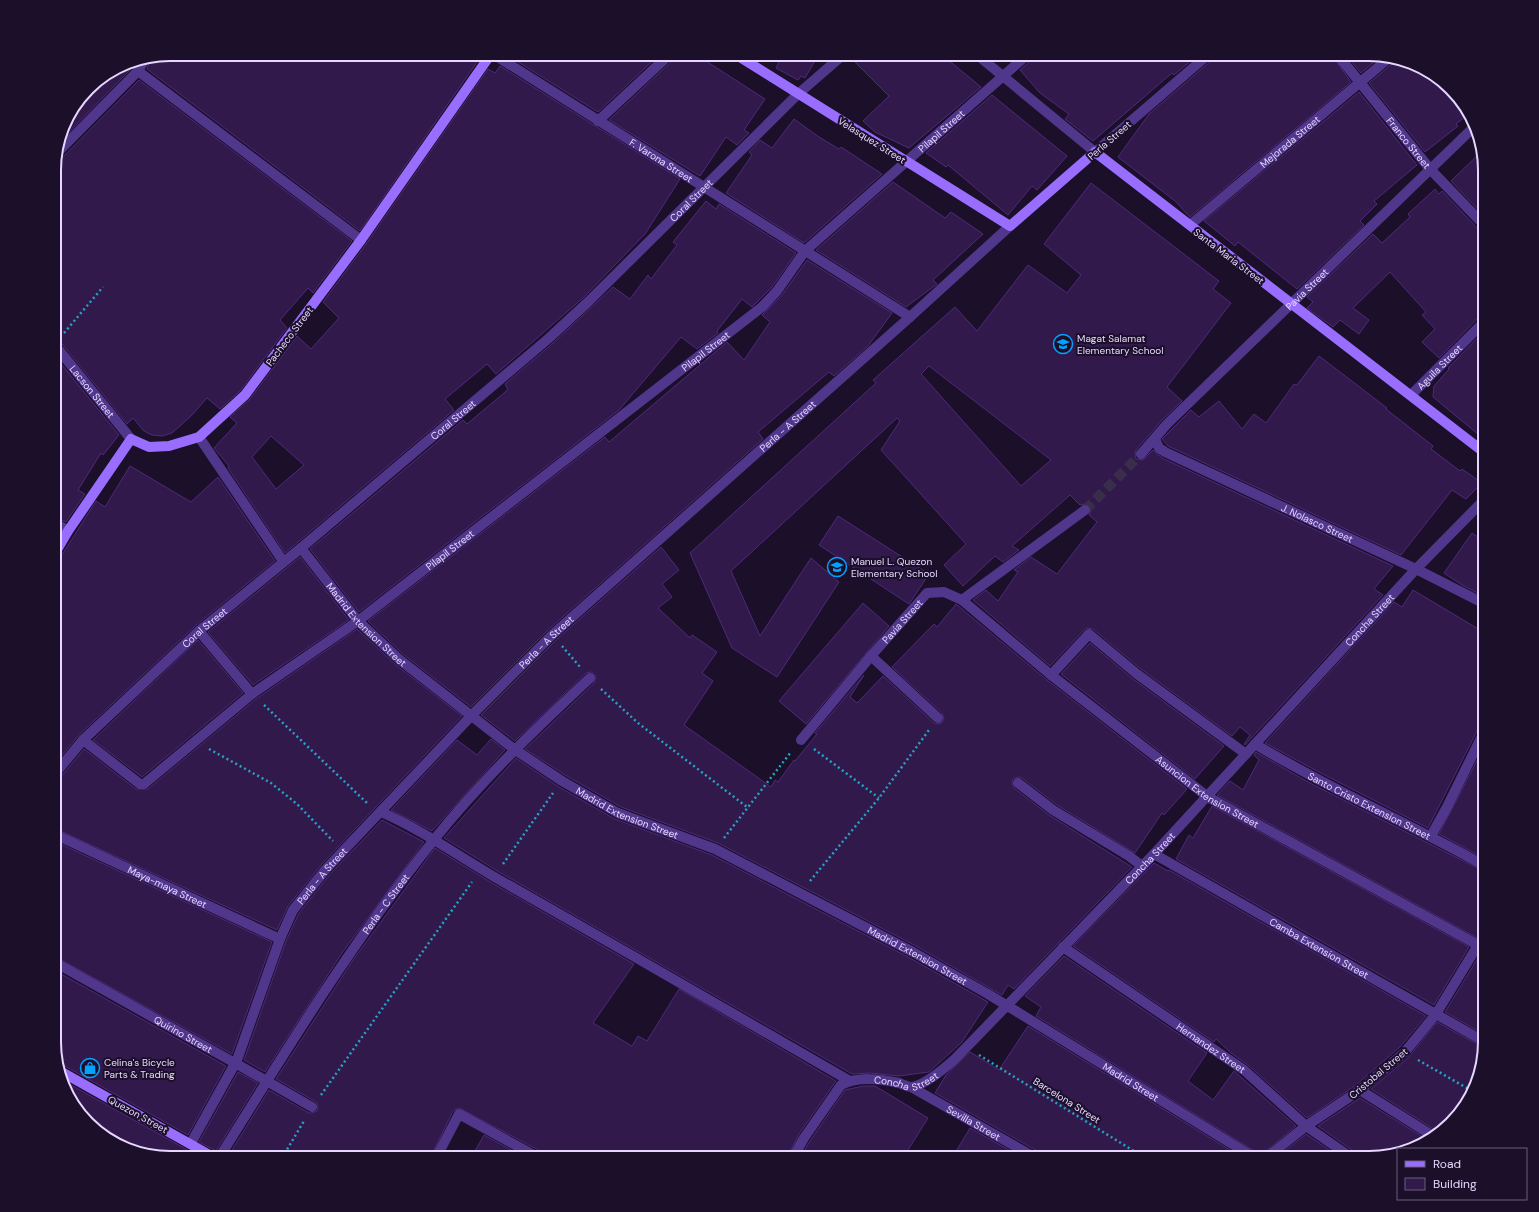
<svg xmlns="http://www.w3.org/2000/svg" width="1539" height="1212" viewBox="0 0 1539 1212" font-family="'DM Sans',sans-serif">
<rect width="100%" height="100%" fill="#1b0f2a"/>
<g fill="#31194c" stroke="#4f2a7a" fill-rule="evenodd">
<polygon points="170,54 463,54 477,62 360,231 147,69 151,58"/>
<polygon points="508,54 660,54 598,112 507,55"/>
<polygon points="676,54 695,54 765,99 744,130 749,133 737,145 726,137 700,176 609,120 674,59"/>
<polygon points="783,54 819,54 805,78 801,76 798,80 776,68"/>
<polygon points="850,54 941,54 981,87 909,148 875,132 863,121 889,96 850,57"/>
<polygon points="1034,54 1199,54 1174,75 1172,73 1093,141 1065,119 1069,114 1040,93 1020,70 1032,59"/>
<polygon points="1215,54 1331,54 1351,82 1190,217 1175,201 1118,157 1149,114 1213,59"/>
<polygon points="1345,54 1369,54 1381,56 1361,73"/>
<polygon points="1395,59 1413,63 1445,83 1469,114 1456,124 1458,126 1425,152 1369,83 1393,63"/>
<polygon points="133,61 137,61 133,67 60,141 66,118 93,83 126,63"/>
<path d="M500 66 680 179 645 234 584 297 496 374 487 364 445 399 454 410 285 553 228 468 229 466 214 448 237 423 230 417 250 399 297 336 311 349 339 318 323 302 366 244 488 69 495 73ZM271 436 304 465 276 489 252 457Z"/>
<polygon points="139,80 352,241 313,293 308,288 280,320 287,328 240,391 220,409 207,398 191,416 172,433 162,436 152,435 144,431 133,418 127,424 59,340 54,338 55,159 62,158"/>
<polygon points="1359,92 1417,165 1374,201 1377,204 1360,221 1364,225 1297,289 1238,242 1235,246 1204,221"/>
<polygon points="992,95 1067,156 1037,190 1032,186 1008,215 948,165 946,167 926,153"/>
<polygon points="794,119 819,137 839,149 841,147 882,174 804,243 726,193 752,155 749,152 760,140 772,148"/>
<polygon points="1481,152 1485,170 1485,217 1451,181"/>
<polygon points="893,182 945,218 951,212 983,234 933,280 937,284 906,307 816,250"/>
<path d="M1091 183 1219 281 1213 289 1231 303 1167 387 1182 401 1162 420 1136 450 1135 453 1136 459 1143 460 1153 450 1162 458 1393 566 1374 589 1383 595 1245 745 1244 744 1250 735 1240 727 1232 736 1141 669 1093 629 1087 628 1084 630 1050 666 973 600 986 590 998 601 1018 572 1014 570 1031 557 1057 574 1097 522 1089 515 1091 510 1090 507 1085 504 1080 505 1070 495 1012 546 1019 550 1003 562 995 556 963 586 944 565 966 544 881 450 900 421 897 418 731 571 760 636 811 558 839 582 777 677 732 648 690 553 876 383 873 380 955 307 977 331 1028 265 1067 293 1081 275 1044 244ZM929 366 1051 460 1021 486 921 374Z"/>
<polygon points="1435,189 1439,194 1442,191 1480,231 1485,232 1485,315 1480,316 1439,358 1422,342 1435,329 1422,315 1426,312 1390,272 1353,308 1369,320 1359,334 1340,320 1333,327 1307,308 1313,302 1307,297 1373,234 1382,243 1410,217 1408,214"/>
<polygon points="706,201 716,209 719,204 796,253 772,287 752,307 742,299 717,331 718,333 697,349 681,337 619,410 359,612 310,549 463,420 467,424 504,393 508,389 505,384 552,344 613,287 630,299 648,275 651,279 677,245 673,242"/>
<polygon points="807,260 892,313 868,346 834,376 829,372 758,432 763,439 548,630 471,707 404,655 368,621 605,437 609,442 727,342 744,360 770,322 762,315 782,295"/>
<polygon points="1485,330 1485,440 1433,397 1434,386 1449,369 1448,368"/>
<polygon points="54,355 119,435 103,455 101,453 78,490 85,494 66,522 54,516"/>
<polygon points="1319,356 1387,408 1386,409 1433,446 1431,449 1460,471 1462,469 1482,483 1466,499 1452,490 1401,555 1168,446 1162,439 1191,410 1199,417 1219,401 1242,429 1254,414 1266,423 1294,384 1297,385"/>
<polygon points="130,466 191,502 218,477 275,561 195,626 79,735 54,765 54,561 60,558 96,501 105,507"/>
<polygon points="838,516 929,574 909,604 819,545"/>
<polygon points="1472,533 1485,542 1485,597 1462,585 1444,573"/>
<polygon points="661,547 679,570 662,584 672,597 658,608 690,638 692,635 717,652 702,673 713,681 684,725 771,787 775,780 778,782 794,760 795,761 817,734 815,733 864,675 850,697 857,703 883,676 934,723 937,724 942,723 944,719 942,713 892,667 934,624 937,627 956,604 1047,680 1187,789 1164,815 1162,813 1135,853 1057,805 1022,778 1018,777 1013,779 1012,783 1014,788 1049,815 1132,867 1014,989 1008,985 1002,995 916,946 718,843 621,807 565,775 525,749 594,683 596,677 592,672 586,673 515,741 481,715 556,640"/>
<polygon points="300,557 349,620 253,685 208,632"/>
<polygon points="1413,590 1485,633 1485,724 1479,727 1428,828 1315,770 1265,743 1394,602 1402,607"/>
<polygon points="863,603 889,626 806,724 779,701"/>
<polygon points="357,629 396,665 462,716 321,865 288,906 277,930 54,828 54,781 59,779 84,749 136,789 148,789 256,699"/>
<polygon points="198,640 243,693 142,777 93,740"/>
<polygon points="1090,643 1133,679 1224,746 1195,779 1061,674"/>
<polygon points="491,739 505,750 432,831 391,810 457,740 477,755"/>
<polygon points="1485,745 1485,859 1439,834"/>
<polygon points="1256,752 1308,782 1485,872 1485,1035 1445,1012 1484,948 1483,941 1217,795 1230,781 1243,790 1259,760 1254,755"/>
<polygon points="516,758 559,787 615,819 712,855 910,958 988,1002 962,1042 929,1072 899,1076 870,1073 852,1074 499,872 444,838"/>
<polygon points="1212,806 1469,947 1434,1005 1176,859 1189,835 1193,838"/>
<polygon points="382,820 424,842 342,953 265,1072 244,1060 286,941 299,913 331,873"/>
<polygon points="54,841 272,942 232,1054 54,956"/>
<polygon points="435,848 492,883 634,964 593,1023 632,1046 638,1036 647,1041 679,989 836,1081 799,1134 787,1158 545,1158 542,1152 459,1108 453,1111 430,1158 227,1158 269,1090 309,1113 312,1113 317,1111 318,1107 316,1102 276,1079 353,960"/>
<polygon points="1154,863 1168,871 1169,870 1426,1016 1400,1047 1356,1085 1307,1118 1248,1065 1231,1053 1216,1039 1214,1042 1073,946"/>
<polygon points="1064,956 1207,1053 1188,1081 1213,1100 1234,1071 1296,1126 1261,1155 1036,1016 1041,1007 1025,996"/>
<polygon points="54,970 226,1066 188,1135 63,1065 58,1065 54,1049"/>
<polygon points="1437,1022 1484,1048 1479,1080 1456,1118 1438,1132 1371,1089 1409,1057"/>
<polygon points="1028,1026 1243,1158 1043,1158 1039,1152 935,1093 946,1075 970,1052 999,1070"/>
<polygon points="238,1072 258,1083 216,1151 199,1142"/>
<polygon points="62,1080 202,1158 170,1158 132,1152 94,1129 66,1094"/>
<polygon points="863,1086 875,1086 928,1118 903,1158 800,1158 810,1141 845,1090"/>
<polygon points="1360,1098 1428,1140 1420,1146 1398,1149 1398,1151 1369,1158 1358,1158 1356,1153 1318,1126"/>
<polygon points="970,1128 1011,1151 1007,1158 952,1158"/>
<polygon points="1306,1134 1341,1158 1276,1158"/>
<polygon points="484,1135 526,1158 471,1158"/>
</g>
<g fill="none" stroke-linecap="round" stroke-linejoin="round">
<polyline stroke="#3a2d4a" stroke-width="10" stroke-dasharray="10 5" stroke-linecap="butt" points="1085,510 1141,454"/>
<g stroke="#28a2c3" stroke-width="2.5" stroke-dasharray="2 3" stroke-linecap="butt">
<polyline points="64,333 103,287"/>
<polyline points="562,646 580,667"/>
<polyline points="601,689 638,723 747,807"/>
<polyline points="264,705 367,803"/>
<polyline points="209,749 271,783 297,804 333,841"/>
<polyline points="814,749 879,798"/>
<polyline points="724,838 791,752"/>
<polyline points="503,864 553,793"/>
<polyline points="810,881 879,798 929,730"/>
<polyline points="979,1055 1145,1158"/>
<polyline points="1418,1060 1472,1091"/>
<polyline points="321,1095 472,882"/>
<polyline points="282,1158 304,1121"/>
</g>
<g stroke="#51378c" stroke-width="10">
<polyline points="138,71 361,240"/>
<polyline points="598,121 670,54"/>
<polyline points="54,522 68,531"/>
<polyline points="83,740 140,784 144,784 252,694 358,621"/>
<polyline points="235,1063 312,1107"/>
<polyline points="436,1158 459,1114 539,1158"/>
</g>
<g stroke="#51378c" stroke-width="10">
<path id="s1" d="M493 54 910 317"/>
<polyline points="976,54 1095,152 1209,54"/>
<path id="s2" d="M1337 54 1430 169 1485 226"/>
<polyline points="57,153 138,71 145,59"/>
<path id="s3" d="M1190 225 1389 58"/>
<path id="s4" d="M54 344 131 439"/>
<path id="s5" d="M1411 395 1485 321"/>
<polyline points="199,437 283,561"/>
<path id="s6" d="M1155 439 1159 448 1165 452 1416 569 1485 604"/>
<path id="s7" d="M1141 454 1167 424 1475 126"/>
<path id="s8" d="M301 548 358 621 400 660 514 749 562 781 618 813 715 849 913 952 988 994 1255 1158"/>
<polyline points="962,600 1085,510"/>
<path id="s9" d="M358 621 762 307 777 291 805 251 1028 54"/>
<polyline points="199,631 252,694"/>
<polyline points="871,656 938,718"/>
<polyline points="1051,675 1089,634 1137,674 1246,754"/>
<path id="s10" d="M801 740 871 656 927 593 944 592 962 600 1051 675 1208 797 1478 945 1436 1014 1405 1052 1360 1090 1306 1126 1266 1158"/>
<path id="s11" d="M1255 744C1329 789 1409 823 1485 866"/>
<path id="s12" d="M54 775 83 740 199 631 301 548 548 339 588 302 798 94 844 54"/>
<polyline points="1018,783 1053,810 1129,856 1142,866"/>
<path d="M381 812C427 832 468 863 512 887 625 951 738 1016 850 1081"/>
<path id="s13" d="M54 834 280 939"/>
<polyline points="1431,836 1447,807 1485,730"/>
<path id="s14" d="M1154 854 1485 1042"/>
<path id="s15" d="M1063 947 1244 1070 1306 1126 1352 1158"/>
<path id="s16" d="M54 962 235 1063"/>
<path id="s17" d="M911 1087 1036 1158"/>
<polyline points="1360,1090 1433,1136"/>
<path id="s18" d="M191 1143 237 1060 280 939 293 910 326 869 472 715 552 635 910 317 1010 226"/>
<path id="s19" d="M219 1158C286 1050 353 941 433 841 480 782 534 730 590 678"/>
<path id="s20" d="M793 1158 804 1138 841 1085C859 1076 880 1079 899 1083 902 1084 908 1087 911 1087 924 1086 946 1067 955 1059L1154 854 1416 569 1485 499"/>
</g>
<g stroke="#996eff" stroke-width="10">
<polyline points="735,54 1010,226 1095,152 1485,453"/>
<polyline points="54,555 68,531 131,439 149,447 169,446 199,437 245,395 361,240 491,54"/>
<polyline points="60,1071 215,1158"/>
</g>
</g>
<defs>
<g id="school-ring" transform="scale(1)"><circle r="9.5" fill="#1b0f2a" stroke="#03a2ff" stroke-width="1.5"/><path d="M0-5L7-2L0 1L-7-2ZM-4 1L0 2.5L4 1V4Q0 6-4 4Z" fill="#03a2ff"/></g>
<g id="shop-ring" transform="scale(1)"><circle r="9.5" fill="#1b0f2a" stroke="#03a2ff" stroke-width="1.5"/><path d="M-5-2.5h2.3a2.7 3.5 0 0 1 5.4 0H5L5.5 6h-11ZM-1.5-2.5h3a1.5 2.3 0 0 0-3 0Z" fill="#03a2ff"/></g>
</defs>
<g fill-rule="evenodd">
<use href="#school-ring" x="1063" y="344"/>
<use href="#school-ring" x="837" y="567"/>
<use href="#shop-ring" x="90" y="1068"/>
</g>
<g text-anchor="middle" stroke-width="4" stroke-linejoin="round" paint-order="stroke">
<g font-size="10" fill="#e7d7ff" stroke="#1b0f2a">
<text dy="4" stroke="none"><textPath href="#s9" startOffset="764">Pilapil Street</textPath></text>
<text transform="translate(872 140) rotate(32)" y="4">Velasquez Street</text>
<text transform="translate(1109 140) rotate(-41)" y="4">Perla Street</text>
<text dy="4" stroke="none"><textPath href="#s3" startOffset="130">Mejorada Street</textPath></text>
<text dy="4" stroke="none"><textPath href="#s2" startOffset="114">Franco Street</textPath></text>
<text dy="4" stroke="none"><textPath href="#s1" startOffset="199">F. Varona Street</textPath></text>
<text dy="4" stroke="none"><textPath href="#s12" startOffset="859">Coral Street</textPath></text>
<text transform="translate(1229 256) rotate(37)" y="4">Santa Maria Street</text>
<text dy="4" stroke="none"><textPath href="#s7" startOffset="234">Pavia Street</textPath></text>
<text transform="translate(289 336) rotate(-53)" y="4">Pacheco Street</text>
<text dy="4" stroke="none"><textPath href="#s9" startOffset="440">Pilapil Street</textPath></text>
<text dy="4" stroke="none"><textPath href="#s5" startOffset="40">Aguila Street</textPath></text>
<text dy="4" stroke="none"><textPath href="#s4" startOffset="61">Lacson Street</textPath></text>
<text dy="4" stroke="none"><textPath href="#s12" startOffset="535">Coral Street</textPath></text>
<text dy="4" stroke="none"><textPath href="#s18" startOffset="948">Perla - A Street</textPath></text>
<text dy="4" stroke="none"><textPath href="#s6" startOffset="185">J. Nolasco Street</textPath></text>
<text dy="4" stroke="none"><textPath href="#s9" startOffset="116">Pilapil Street</textPath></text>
<text dy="4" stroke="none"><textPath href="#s20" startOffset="816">Concha Street</textPath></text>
<text dy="4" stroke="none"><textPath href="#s10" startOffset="156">Pavia Street</textPath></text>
<text dy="4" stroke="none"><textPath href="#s8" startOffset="101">Madrid Extension Street</textPath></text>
<text dy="4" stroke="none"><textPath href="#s12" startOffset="211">Coral Street</textPath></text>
<text dy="4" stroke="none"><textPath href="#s18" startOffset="624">Perla - A Street</textPath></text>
<text dy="4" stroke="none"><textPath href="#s10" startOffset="542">Asuncion Extension Street</textPath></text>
<text dy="4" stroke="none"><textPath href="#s11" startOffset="130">Santo Cristo Extension Street</textPath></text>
<text dy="4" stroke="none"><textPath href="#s8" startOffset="425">Madrid Extension Street</textPath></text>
<text dy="4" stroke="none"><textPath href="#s20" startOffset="492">Concha Street</textPath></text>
<text dy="4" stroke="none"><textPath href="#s18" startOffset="300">Perla - A Street</textPath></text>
<text dy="4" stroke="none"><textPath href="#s13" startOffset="125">Maya-maya Street</textPath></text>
<text dy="4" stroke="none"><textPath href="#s19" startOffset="304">Perla - C Street</textPath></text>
<text dy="4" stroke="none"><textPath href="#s14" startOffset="190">Camba Extension Street</textPath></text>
<text dy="4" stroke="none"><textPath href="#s8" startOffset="749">Madrid Extension Street</textPath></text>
<text dy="4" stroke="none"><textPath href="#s16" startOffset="148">Quirino Street</textPath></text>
<text dy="4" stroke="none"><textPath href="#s15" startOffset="179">Hernandez Street</textPath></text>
<text transform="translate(1378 1073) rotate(-40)" y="4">Cristobal Street</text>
<text dy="4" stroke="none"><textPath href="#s20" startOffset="155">Concha Street</textPath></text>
<text dy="4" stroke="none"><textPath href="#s8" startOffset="997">Madrid Street</textPath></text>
<text transform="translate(1067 1100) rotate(32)" y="4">Barcelona Street</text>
<text transform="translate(138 1114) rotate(29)" y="4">Quezon Street</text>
<text dy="4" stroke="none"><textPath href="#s17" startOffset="72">Sevilla Street</textPath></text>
</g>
<g font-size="10" fill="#e7d7ff" stroke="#1b0f2a" text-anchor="start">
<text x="1077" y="342">Magat Salamat<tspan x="1077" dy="12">Elementary School</tspan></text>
<text x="851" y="565">Manuel L. Quezon<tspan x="851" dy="12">Elementary School</tspan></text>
<text x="104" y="1066">Celina's Bicycle<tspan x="104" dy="12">Parts &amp; Trading</tspan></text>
</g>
</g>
<path d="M0 0H1539V1212H0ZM170 61H1369A109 109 0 0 1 1478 170V1042A109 109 0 0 1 1369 1151H170A109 109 0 0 1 61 1042V170A109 109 0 0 1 170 61Z" fill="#1b0f2a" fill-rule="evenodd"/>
<path fill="none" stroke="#e7d7ff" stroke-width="2" d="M170 61H1369A109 109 0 0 1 1478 170V1042A109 109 0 0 1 1369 1151H170A109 109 0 0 1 61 1042V170A109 109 0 0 1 170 61Z"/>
<rect x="1397" y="1148" width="130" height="52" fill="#1b0f2a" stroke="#6d5f7f"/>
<rect x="1405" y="1161" width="20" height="6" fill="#996eff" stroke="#6d5f7f"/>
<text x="1433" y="1168" font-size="12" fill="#e7d7ff">Road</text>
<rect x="1405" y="1178" width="20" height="12" fill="#31194c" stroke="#6d5f7f"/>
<text x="1433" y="1188" font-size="12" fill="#e7d7ff">Building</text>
</svg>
